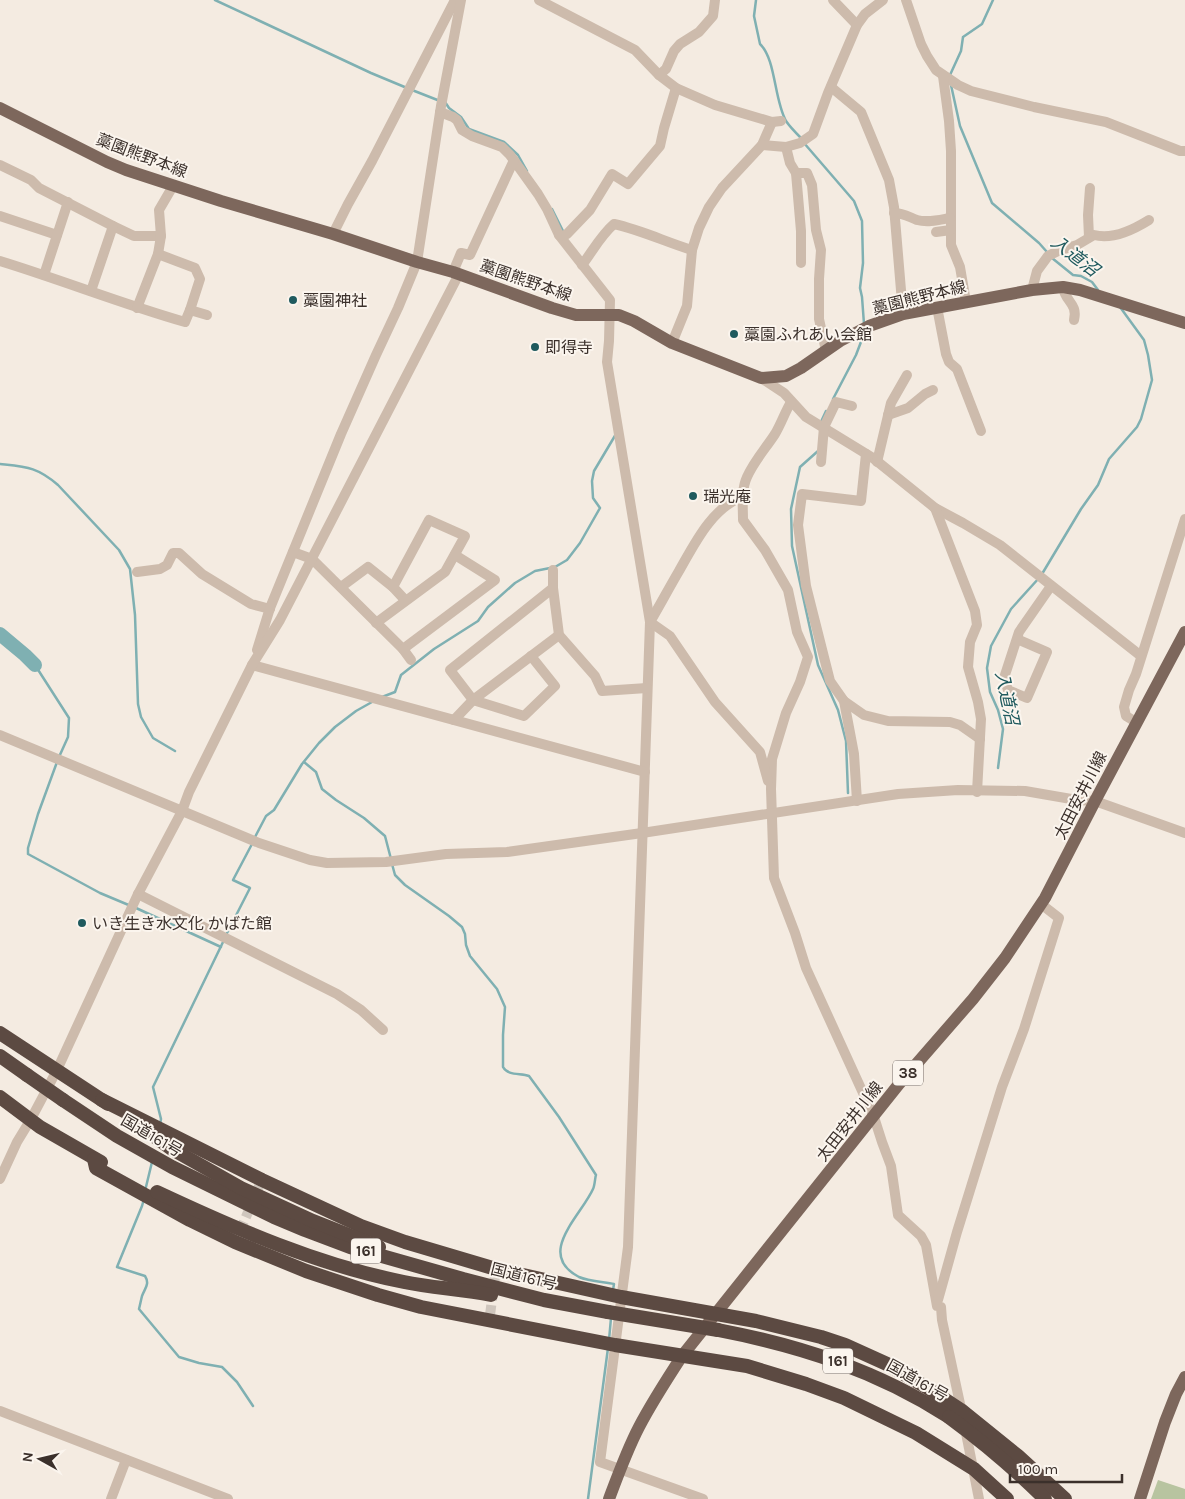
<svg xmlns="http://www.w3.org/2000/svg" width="1185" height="1499" viewBox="0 0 1185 1499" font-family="Karla,'Noto Sans JP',sans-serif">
<rect width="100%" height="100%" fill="#f4ebe1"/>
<polygon fill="#b8c4a0" points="1158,1480 1185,1489 1185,1499 1151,1499"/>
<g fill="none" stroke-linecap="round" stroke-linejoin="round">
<g stroke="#7fb0b2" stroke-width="2.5">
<polyline points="215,0 371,73 407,88"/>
<path d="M756 0 754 16 760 44C776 59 774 100 786 121 790 127 796 133 801 138"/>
<polyline points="950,75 961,51 963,37 982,24 993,0"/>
<polyline points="951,85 960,126 992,203 1039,243 1047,252"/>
<polyline points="412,90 440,101"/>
<polyline points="445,102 449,108 461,117 469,129 504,142 518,155 527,171"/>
<polyline points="804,143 854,201 862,221 863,263 860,288 862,297 864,324"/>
<polyline points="552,209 564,233"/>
<polyline points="1052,258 1073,275 1081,276 1092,282 1098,290"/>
<polyline points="833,399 856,355 864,334"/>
<polyline points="820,424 826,411"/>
<polyline points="818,451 800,467 791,509 792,546 818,665 838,710 846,741 848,793"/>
<path d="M0 464C27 467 37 467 58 485L119 550 130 569 135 615 138 704 141 717 153 738 175 751"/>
<polyline points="1042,574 1081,509 1098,485 1109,459 1137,427 1141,419 1152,380 1148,355 1144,340 1120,307"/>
<polyline points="35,665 69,718 68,737 59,757"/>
<polyline points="382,697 395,692 401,675 434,649 478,621 488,607 515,583 535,571 555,567 567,560 580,543 600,508 593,498 592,481 594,471 616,434"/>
<polyline points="57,762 38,814 28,848 28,854 100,893 131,906"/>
<polyline points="304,762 316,772 322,789 336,800 364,818 385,836 391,859"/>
<polyline points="998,768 1003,729 998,710 990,692 987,668 991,646 1011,609 1039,578"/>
<polyline points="254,839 266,816 274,810 302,764 319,743 335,727 356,711 372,702"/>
<path d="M392 864 395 875 405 885 449 916 462 927 465 934 466 945 470 956 497 989 505 1007 503 1035V1067C508 1076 520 1073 529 1076L559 1117 596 1175C595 1177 595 1185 593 1189 581 1216 535 1254 579 1277 588 1281 604 1282 614 1284L613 1290"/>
<polyline points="136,908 221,947"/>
<polyline points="226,935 250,888 233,880 252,844"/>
<polyline points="160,1125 161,1119 153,1087 224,940"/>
<polyline points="145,1191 152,1162"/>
<path d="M144 1199 142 1206 117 1267 145 1276C150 1284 145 1288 142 1296 141 1300 140 1305 139 1309L179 1357 199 1363 222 1367 237 1382 253 1406"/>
<polyline points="609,1340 611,1318"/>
<polyline points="588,1499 608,1348"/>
</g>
<polyline stroke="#7fb0b2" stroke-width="14" points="0,634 25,655 35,665"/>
<g stroke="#cfc6bd" stroke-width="10" stroke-dasharray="10 5" stroke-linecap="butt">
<polyline points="240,1231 259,1186"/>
<polyline points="490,1315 496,1269"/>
</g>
<g stroke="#cdbbac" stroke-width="10">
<polyline points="539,0 635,50 659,75 676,88 715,105 772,122 762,145 722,188 709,207 699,228 692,250 687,306 672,343"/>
<polyline points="833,0 857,25"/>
<polyline points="906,0 921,44 927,56 936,70 958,85 971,91 1034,107 1106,122 1180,151 1185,151"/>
<polyline points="659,75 666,69 674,51 680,44 699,32 713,16 715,0"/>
<polyline points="943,76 949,121 951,151 951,245 960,267 966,302"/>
<polyline points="831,87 861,112 889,180 894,207 903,314"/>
<polyline points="440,112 453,117 457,120 462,130 472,136 502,147 510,155 538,194 547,209 559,235 610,300 609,341 607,362 650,622 628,1247 600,1462 703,1499"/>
<polyline points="772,122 781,121"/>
<polyline points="762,145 786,147 800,143 813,134 828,93 857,25 865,14 883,0"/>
<polyline points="786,147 790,163 796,173 807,173 812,185 816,230 821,250 819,279 819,319 826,351"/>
<polyline points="0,165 31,180 39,188 113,226 134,236 161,236"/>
<polyline points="796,173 801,231 801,263"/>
<path d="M894 213C903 213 909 217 917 220 928 223 939 220 950 218"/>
<polyline points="0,216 57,235"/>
<polyline points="936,232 951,230"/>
<polyline points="333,234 348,204 372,161 455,0"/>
<polyline points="559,235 563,236 567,234 590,210 612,174 628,184 660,146 664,128 676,88"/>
<polyline points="1089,237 1088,215 1090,188"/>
<path d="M0 261C62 280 122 304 185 322L190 310 200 279 195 268 158 254"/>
<path d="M582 265C592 252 601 235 614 224 641 230 666 242 692 250"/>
<polyline points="453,272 461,253 470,255 514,160"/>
<polyline points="44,275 68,202"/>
<path d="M1063 287C1065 302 1078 303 1074 320"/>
<path d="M1032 290 1037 271 1048 256 1058 251 1077 245 1094 235C1112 240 1133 230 1149 220"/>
<polyline points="91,291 113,226"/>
<polyline points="937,307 946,354 949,362 957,369 981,431"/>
<polyline points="137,308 158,254 161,236 159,210 173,186"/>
<polyline points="190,310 207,315"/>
<polyline points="761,378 784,393 806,417 873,458 935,508 963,523 1000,545 1141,656"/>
<path d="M791 402C785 412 781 424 775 434 766 448 754 461 747 477 741 490 743 506 743 520L765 550 788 590 797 632 808 657 800 682 786 713 772 759 771 789 774 878 795 933 806 968 874 1117 882 1142 891 1166 898 1215 921 1236 926 1245 937 1306 941 1307 942 1320 962 1413"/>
<polyline points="888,415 908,408 925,394 933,390"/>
<polyline points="866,454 861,501 802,494 798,525 806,586 830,681 844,701 864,715 888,721 950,722 960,725 980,739"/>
<polyline points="821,462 824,427 836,402 852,406"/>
<polyline points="877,462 891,403 907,375"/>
<polyline points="935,508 975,611 977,625 970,642 968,667 978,702 981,719 977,792"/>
<polyline points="293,552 312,559 403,649 495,580 455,555"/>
<polyline points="553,570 553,588 559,635 595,676 602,691 647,688"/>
<polyline points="137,572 160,569 167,565 173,553 179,553 202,574 251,604 270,609"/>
<polyline points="341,587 368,567 393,587 405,600"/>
<polyline points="650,622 670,636 715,702 760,752 768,781"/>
<path d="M650 622C660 605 669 588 679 571 695 543 711 509 743 496"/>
<polyline points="376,623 445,572 465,536 429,520 393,587"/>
<polyline points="1017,639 1047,652 1027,698 1008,690 1004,678 1019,632 1051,586"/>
<polyline points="403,649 411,660"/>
<polyline points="257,650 270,608 341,434 376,355 398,308 417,262 441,106 461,0"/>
<polyline points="531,656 555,686 524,716 473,700 450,670 553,588"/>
<polyline points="252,665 645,772"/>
<polyline points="844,701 854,754 857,801"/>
<polyline points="454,720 473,700 559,635"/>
<polyline points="1136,722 1126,716 1124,707 1129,690 1136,674 1185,519"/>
<polyline points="0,735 259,843 310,860 327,863 386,862 446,854 507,852 642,833 898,794 958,790 1025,791 1077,800 1095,801 1185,833"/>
<polyline points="138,894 337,994 361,1010 383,1030"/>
<polyline points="0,1179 17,1142 31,1119 57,1070 138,894 182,811 189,792 252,665 280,620 459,274"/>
<polyline points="938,1300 957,1232 1002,1087 1024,1029 1059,918 1041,904"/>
<polyline points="0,1411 228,1499"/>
<polyline points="965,1428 979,1499"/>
<polyline points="111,1499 126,1460"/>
</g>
<g stroke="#7d675c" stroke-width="12">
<polyline points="0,108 107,162 126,170 221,201 333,234 417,262 453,272 552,308 576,315 619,315 634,321 672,343 761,378 786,376 801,368 840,341 869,326 903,314 1032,290 1063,287 1080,290 1185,323"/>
<path d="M609 1499C618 1475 627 1450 639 1427 652 1402 667 1379 682 1356L899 1084 973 999 1005 958 1045 898 1095 801 1185 632"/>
<polyline points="1140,1499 1165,1422 1176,1394 1185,1377"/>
</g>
<g stroke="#5c4a42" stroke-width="14">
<polyline points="0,1033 108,1104"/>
<polyline points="0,1056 27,1075"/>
<polyline points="0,1097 40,1127 101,1162"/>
<polyline points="63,1100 117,1136 172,1167 274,1217 305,1230 350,1247 463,1279 544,1300 608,1312"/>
<polyline points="102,1100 262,1180 361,1226 405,1242 496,1269 621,1297 756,1321 821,1337 845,1345 887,1364 926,1387 961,1410 1018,1456 1065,1499"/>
<polyline points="140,1126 172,1149 241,1188 313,1221 379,1247"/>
<polyline points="94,1159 96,1168 190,1220 235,1242 306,1271 378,1295 421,1307 615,1345 747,1366 806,1384 844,1398 916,1433 974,1469 1007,1499"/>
<path d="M157 1192C236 1229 318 1265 404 1282 432 1288 462 1289 491 1295"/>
<path d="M718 1330C801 1346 878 1371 949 1417"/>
</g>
<g stroke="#5c4a42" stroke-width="14">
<polyline points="27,1075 63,1100"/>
<polyline points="608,1312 718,1330"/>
<path d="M949 1417C983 1442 1015 1469 1045 1499"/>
</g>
</g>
<g fill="#1f5a5e" stroke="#fbf5ee" stroke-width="2">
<circle cx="293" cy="300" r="5"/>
<circle cx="734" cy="334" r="5"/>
<circle cx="535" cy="347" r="5"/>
<circle cx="693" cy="496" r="5"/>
<circle cx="82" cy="923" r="5"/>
</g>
<g text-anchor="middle" stroke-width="4" stroke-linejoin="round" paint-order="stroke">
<g fill="#fbf5ee" stroke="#756b66" stroke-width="1">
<rect x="893" y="1060.5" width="30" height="25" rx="4"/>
<rect x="351" y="1238.5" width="30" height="25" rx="4"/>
<rect x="823" y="1348.5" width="30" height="25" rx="4"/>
</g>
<g font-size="15" font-weight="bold" fill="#3b302b">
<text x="908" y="1078">38</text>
<text x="366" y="1256">161</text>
<text x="838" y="1366">161</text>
</g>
<g font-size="16" fill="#3b302b" stroke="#fbf5ee">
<text transform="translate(142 155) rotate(21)" y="6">藁園熊野本線</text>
<text transform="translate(526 280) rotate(19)" y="6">藁園熊野本線</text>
<text transform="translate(919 297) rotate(-14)" y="6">藁園熊野本線</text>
<text transform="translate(1080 795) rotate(-63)" y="6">太田安井川線</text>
<text transform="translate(849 1121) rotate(-52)" y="6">太田安井川線</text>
<text transform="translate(152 1135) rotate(30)" y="6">国道161号</text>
<text transform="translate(524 1276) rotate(14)" y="6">国道161号</text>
<text transform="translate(918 1380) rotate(29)" y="6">国道161号</text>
</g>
<g font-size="16" fill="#3b302b" stroke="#fbf5ee" text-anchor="start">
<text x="303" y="306">藁園神社</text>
<text x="744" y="340">藁園ふれあい会館</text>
<text x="545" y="353">即得寺</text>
<text x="703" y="502">瑞光庵</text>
<text x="92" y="929">いき生き水文化 かばた館</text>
</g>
<g font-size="18" font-style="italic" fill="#1f5a5e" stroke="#fbf5ee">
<text transform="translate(1075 256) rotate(37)" y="6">入道沼</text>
<text transform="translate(1007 698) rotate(78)" y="6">入道沼</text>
</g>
</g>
<g transform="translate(40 1459) rotate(278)" stroke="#fbf5ee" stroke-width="4" paint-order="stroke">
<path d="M0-4L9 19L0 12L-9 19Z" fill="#3b302b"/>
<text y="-8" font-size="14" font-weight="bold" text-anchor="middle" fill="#3b302b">N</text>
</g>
<path d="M1010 1474v8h112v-8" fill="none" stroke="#3b302b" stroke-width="2.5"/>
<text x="1018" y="1474" font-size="15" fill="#3b302b" stroke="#fbf5ee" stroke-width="4" paint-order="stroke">100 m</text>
</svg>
